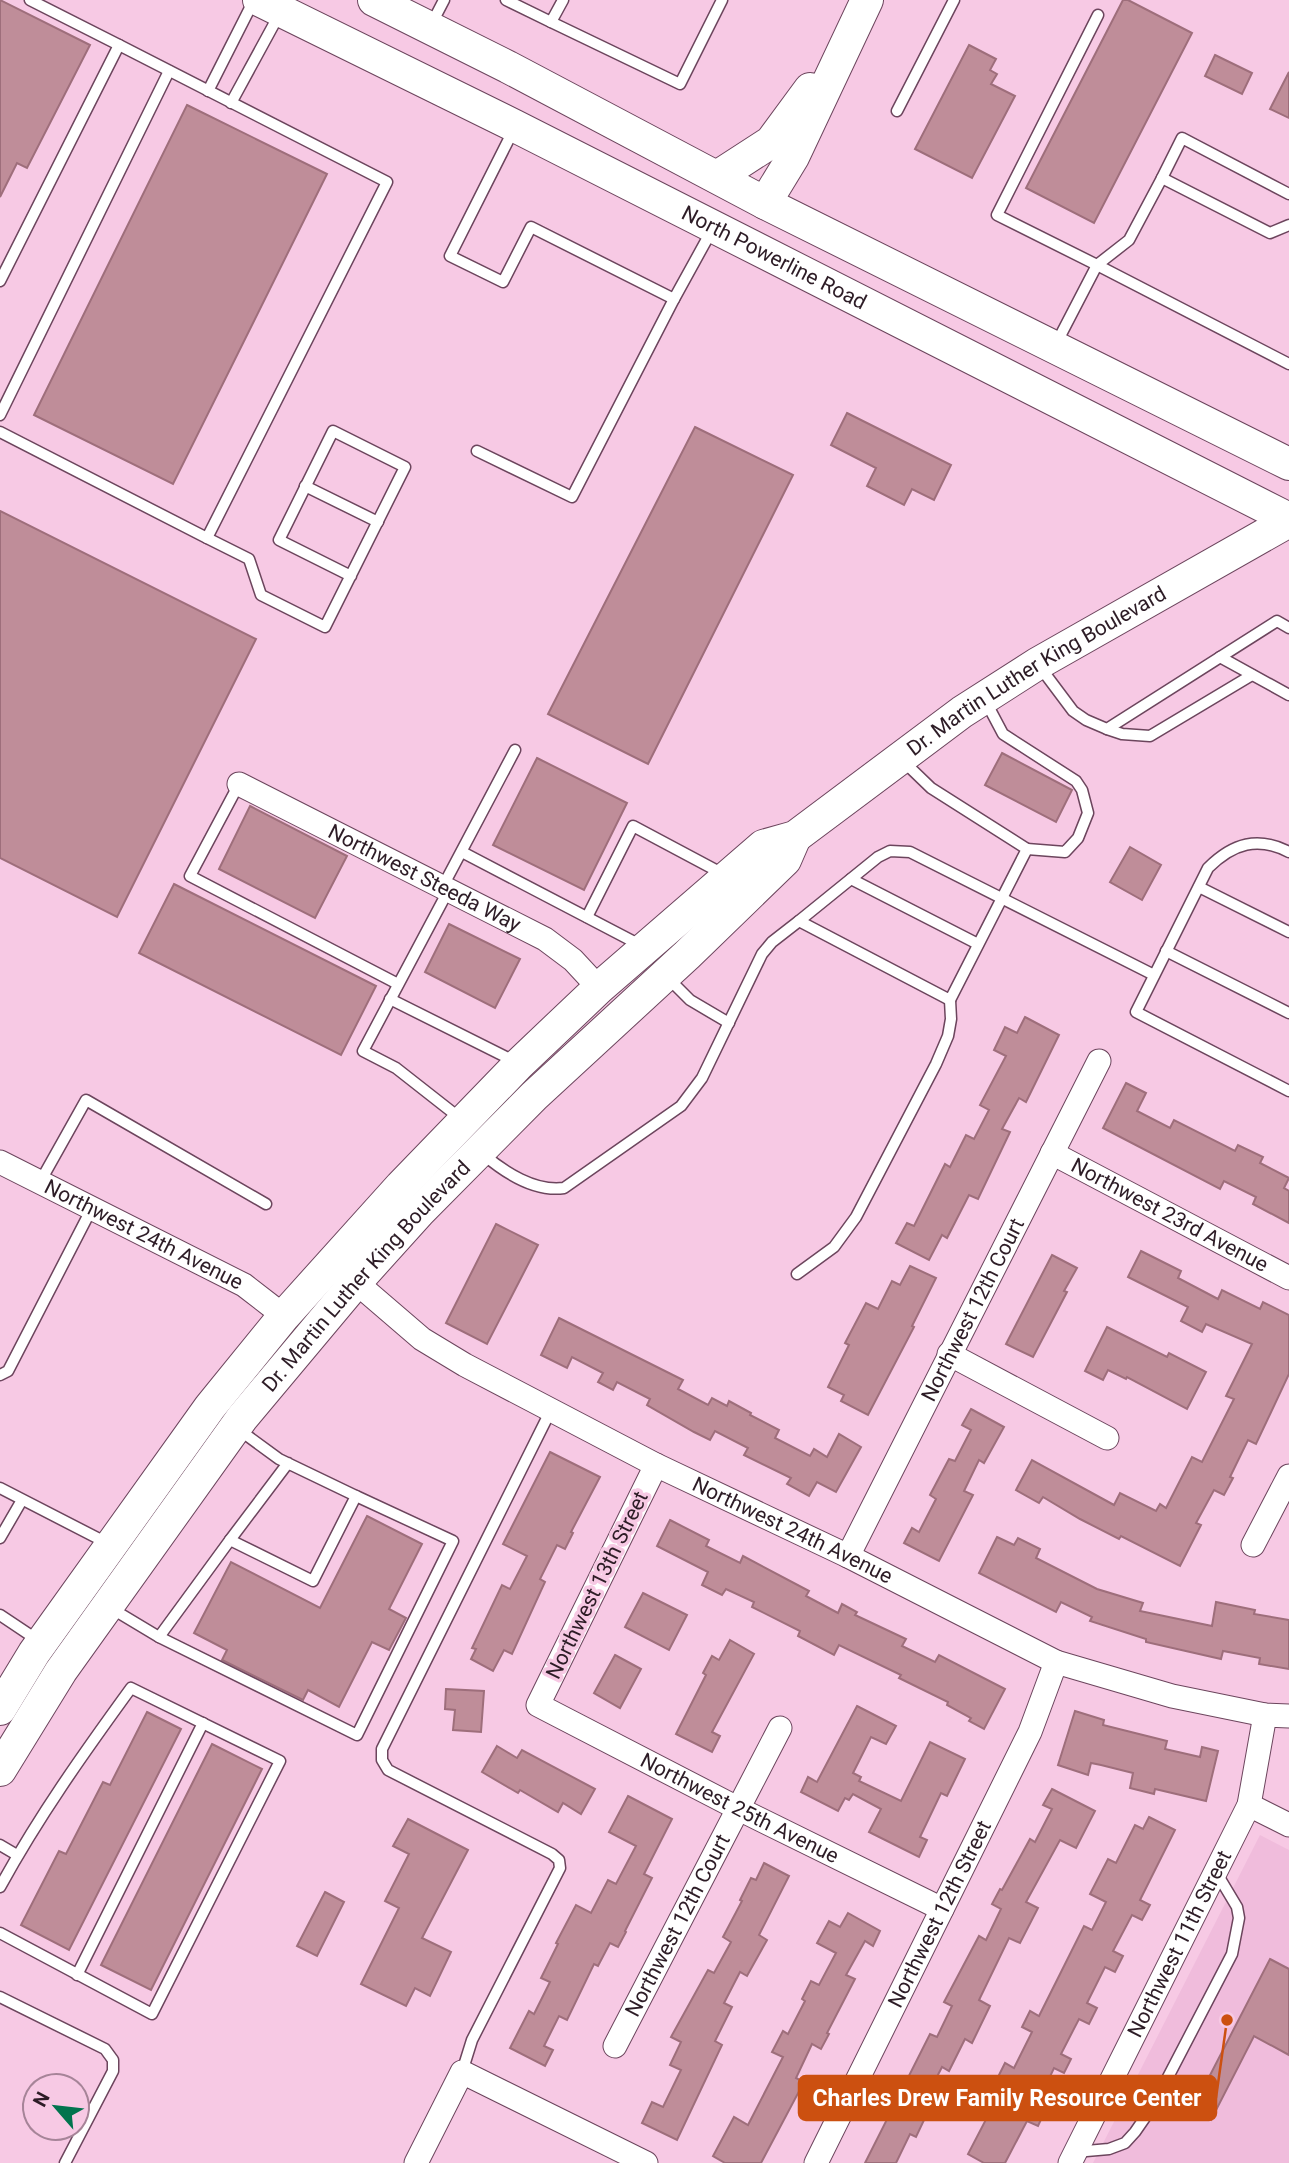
<svg xmlns="http://www.w3.org/2000/svg" width="1289" height="2163" viewBox="0 0 1289 2163" font-family="Roboto,sans-serif">
<rect width="100%" height="100%" fill="#f7c9e4"/>
<polygon fill="#f0bcdc" points="1260,1835 1289,1850 1289,2163 1093,2163"/>
<g fill="#bf8d99" stroke="#9e6e7b" stroke-width="2">
<polygon points="0,0 90,45 27,168 17,163 0,197"/>
<polygon points="1123,0 1128,0 1192,33 1094,223 1026,188"/>
<polygon points="969,45 996,59 990,70 997,74 991,84 1015,96 972,178 915,149"/>
<polygon points="1215,55 1252,73 1242,94 1205,76"/>
<polygon points="1289,72 1289,118 1270,109"/>
<polygon points="187,105 327,174 173,484 34,415"/>
<polygon points="847,413 951,465 934,500 912,489 904,505 867,486 876,468 831,445"/>
<polygon points="695,427 793,475 648,764 548,714"/>
<polygon points="0,511 256,639 117,917 0,858"/>
<polygon points="1002,753 1072,790 1056,822 985,785"/>
<polygon points="537,758 627,803 584,890 493,845"/>
<polygon points="250,806 347,856 315,918 219,869"/>
<polygon points="1130,847 1161,865 1142,900 1110,882"/>
<polygon points="174,884 376,986 341,1055 139,953"/>
<polygon points="449,924 520,959 495,1008 425,972"/>
<polygon points="1025,1017 1059,1035 1026,1102 1019,1098 1002,1129 1010,1132 978,1199 969,1195 947,1238 942,1235 929,1260 896,1243 907,1223 914,1226 945,1164 950,1167 966,1135 974,1139 989,1110 980,1105 1006,1056 994,1050 1005,1027 1017,1033"/>
<polygon points="1126,1083 1146,1093 1137,1111 1170,1128 1174,1120 1235,1151 1238,1145 1263,1157 1260,1163 1289,1178 1284,1188 1289,1191 1289,1223 1253,1204 1256,1197 1224,1181 1220,1189 1103,1128"/>
<polygon points="496,1224 538,1245 487,1344 446,1323"/>
<polygon points="1141,1251 1181,1271 1178,1278 1218,1299 1222,1290 1260,1309 1263,1302 1289,1315 1289,1374 1256,1444 1248,1440 1230,1477 1233,1478 1224,1495 1214,1490 1196,1523 1201,1525 1180,1566 1121,1536 1119,1539 1080,1519 1043,1497 1039,1503 1016,1490 1032,1460 1114,1505 1120,1493 1156,1511 1160,1504 1166,1508 1192,1457 1202,1462 1234,1399 1226,1396 1252,1344 1206,1324 1202,1332 1181,1321 1188,1307 1128,1277"/>
<polygon points="1052,1255 1077,1268 1064,1291 1067,1292 1033,1357 1006,1344"/>
<polygon points="910,1266 936,1278 912,1326 914,1327 868,1415 841,1401 844,1395 828,1387 849,1345 845,1343 866,1303 878,1309 892,1281 900,1285"/>
<polygon points="559,1318 683,1380 678,1389 708,1405 712,1398 727,1406 729,1401 751,1413 750,1415 779,1430 775,1438 810,1456 814,1449 827,1457 839,1434 861,1447 836,1492 817,1482 809,1496 787,1484 791,1478 744,1455 748,1448 715,1431 710,1440 694,1432 647,1405 650,1399 617,1382 613,1390 598,1382 603,1373 572,1357 567,1368 541,1355"/>
<polygon points="1107,1327 1167,1357 1169,1353 1206,1372 1187,1409 1127,1377 1126,1379 1108,1370 1103,1380 1085,1371"/>
<polygon points="971,1409 1004,1427 984,1463 979,1460 964,1491 973,1495 939,1561 904,1543 912,1528 919,1532 936,1499 930,1495 949,1459 955,1461 971,1430 962,1425"/>
<polygon points="550,1452 600,1477 571,1532 573,1533 565,1549 557,1545 540,1579 545,1582 512,1654 504,1650 493,1671 471,1659 476,1649 472,1648 502,1585 510,1589 527,1556 503,1544"/>
<polygon points="367,1516 422,1544 389,1609 406,1618 389,1650 372,1642 339,1707 308,1690 303,1700 222,1660 227,1650 194,1633 231,1562 320,1608"/>
<polygon points="670,1520 709,1540 706,1546 740,1563 743,1556 809,1591 806,1596 838,1613 842,1604 857,1612 855,1615 906,1639 902,1646 935,1662 939,1655 1005,1689 984,1729 969,1721 971,1718 947,1705 948,1702 899,1678 901,1675 839,1645 834,1655 798,1636 800,1631 752,1607 754,1602 726,1589 722,1595 702,1585 708,1572 657,1546"/>
<polygon points="997,1537 1014,1545 1018,1538 1040,1549 1036,1558 1097,1589 1143,1603 1140,1611 1212,1626 1216,1602 1255,1610 1254,1614 1289,1620 1289,1669 1259,1664 1260,1658 1223,1651 1221,1659 1146,1642 1146,1639 1090,1621 1092,1617 1061,1602 1056,1612 979,1573"/>
<polygon points="643,1593 687,1615 669,1650 625,1627"/>
<polygon points="730,1640 754,1654 712,1732 720,1736 712,1752 676,1734 706,1675 703,1673 712,1656 719,1660"/>
<polygon points="615,1655 641,1669 620,1708 594,1693"/>
<polygon points="446,1689 484,1691 481,1732 453,1730 455,1710 445,1709"/>
<polygon points="857,1706 896,1726 886,1744 871,1737 853,1773 861,1777 859,1781 901,1801 930,1742 965,1759 947,1796 941,1793 920,1837 927,1840 919,1857 869,1832 881,1809 853,1794 849,1800 845,1798 838,1811 801,1792 808,1777 817,1782"/>
<polygon points="1075,1711 1104,1720 1103,1725 1167,1741 1165,1749 1200,1757 1202,1747 1218,1751 1206,1801 1155,1789 1154,1794 1130,1788 1133,1773 1101,1765 1091,1763 1088,1775 1058,1765"/>
<polygon points="147,1712 181,1729 69,1950 21,1925 59,1851 66,1854 103,1782 110,1785"/>
<polygon points="212,1744 262,1769 151,1990 101,1965"/>
<polygon points="497,1746 517,1758 522,1750 595,1789 581,1814 563,1803 558,1812 520,1790 518,1793 482,1772"/>
<polygon points="1052,1789 1095,1811 1076,1848 1060,1840 1026,1902 1038,1908 1020,1943 1009,1938 979,2000 990,2006 972,2043 965,2039 949,2071 942,2067 927,2096 934,2099 916,2137 910,2134 896,2163 865,2163 930,2034 937,2037 952,2006 944,2002 979,1936 986,1940 1001,1909 992,1904 1000,1889 1002,1890 1030,1839 1035,1842 1052,1809 1043,1805"/>
<polygon points="628,1796 672,1819 644,1874 652,1878 625,1931 626,1932 618,1947 610,1943 598,1966 594,1964 567,2020 559,2016 544,2046 553,2050 545,2066 510,2048 529,2011 534,2014 550,1982 541,1978 558,1944 556,1943 576,1905 591,1913 608,1880 616,1884 636,1846 609,1832"/>
<polygon points="1149,1817 1175,1830 1140,1900 1150,1905 1142,1920 1132,1915 1113,1951 1123,1956 1115,1972 1105,1967 1087,2003 1097,2008 1089,2024 1079,2019 1061,2054 1071,2059 1064,2073 1054,2068 1036,2106 1045,2111 1038,2126 1027,2121 1005,2163 984,2163 968,2154 1005,2083 997,2079 1005,2063 1014,2068 1032,2032 1022,2027 1030,2011 1039,2016 1084,1926 1092,1930 1106,1902 1090,1894 1108,1859 1116,1863 1135,1825 1143,1829"/>
<polygon points="408,1819 468,1850 422,1938 451,1952 430,1996 415,1988 406,2006 361,1984 399,1908 385,1901 409,1854 393,1846"/>
<polygon points="764,1863 789,1876 759,1935 767,1940 747,1976 740,1972 724,2003 732,2007 715,2041 722,2045 677,2140 642,2123 652,2102 663,2107 681,2070 670,2065 681,2042 671,2037 708,1970 714,1973 731,1942 723,1937 742,1901 740,1900 751,1878 756,1880"/>
<polygon points="325,1892 344,1902 317,1956 297,1946"/>
<polygon points="848,1913 880,1931 873,1946 865,1941 846,1975 855,1979 827,2033 829,2034 821,2049 812,2044 796,2078 804,2082 761,2163 725,2163 713,2156 734,2117 748,2125 783,2057 772,2052 783,2031 788,2034 805,2001 802,1999 811,1981 819,1985 836,1953 817,1943 829,1921 840,1927"/>
<polygon points="1270,1959 1289,1969 1289,2055 1254,2036 1211,2120 1192,2110"/>
</g>
<g fill="none" stroke-linecap="round" stroke-linejoin="round">
<g stroke="#6c455d" stroke-width="13">
<g id="lane">
<polyline points="506,0 551,22 563,0"/>
<polyline points="551,22 680,84 722,0"/>
<polyline points="431,25 444,0"/>
<polyline points="208,91 254,0"/>
<polyline points="231,103 280,13"/>
<polyline points="897,111 954,0"/>
<polyline points="514,129 450,256 503,282 531,227 674,299 712,230"/>
<polyline points="1162,178 1182,138 1289,194"/>
<polyline points="1289,225 1270,233 1162,178 1129,240 1097,265 1289,364"/>
<polyline points="0,281 119,45 30,0"/>
<polyline points="1056,344 1097,265 997,215 1098,15"/>
<polyline points="0,415 169,71"/>
<polyline points="0,432 207,538 387,182 119,45"/>
<polyline points="477,451 572,497 674,299"/>
<polyline points="305,486 378,522"/>
<polyline points="207,538 249,559 261,595 325,627 405,467 333,431 279,540 351,576"/>
<polyline points="1220,657 1289,695"/>
<polyline points="1040,667 1073,711 1086,720 1107,729 1277,621 1289,628"/>
<polyline points="985,700 1003,734 1076,781 1082,790 1088,813 1078,838 1065,852 1027,849"/>
<polyline points="1107,729 1122,734 1150,736 1252,675"/>
<polyline points="239,784 190,876 398,984"/>
<polyline points="462,852 642,946"/>
<path d="M1289 852C1258 836 1233 843 1208 868L1136 1012 1289 1091"/>
<polyline points="851,879 978,944"/>
<polyline points="1199,887 1289,932"/>
<polyline points="442,888 515,750"/>
<polyline points="448,891 363,1051 396,1068 461,1119"/>
<polyline points="587,917 633,826 725,875"/>
<polyline points="799,921 878,857 890,851 910,852 1154,975"/>
<polyline points="1166,951 1289,1013"/>
<polyline points="667,977 690,1000 729,1023"/>
<polyline points="390,999 516,1062"/>
<path d="M483 1154C504 1172 535 1192 564 1188L681 1106 702 1078 762 954 772 942 799 921 950 1000 1027 849 931 788 902 760"/>
<polyline points="40,1182 86,1100 266,1204"/>
<polyline points="797,1274 834,1247 856,1217 936,1064 948,1036 951,1019 950,1000"/>
<polyline points="0,1375 8,1371 92,1208"/>
<polyline points="238,1429 279,1459 356,1496 313,1581 230,1540 288,1463"/>
<polyline points="0,1488 109,1544"/>
<polyline points="0,1538 22,1500"/>
<polyline points="109,1607 159,1637 230,1540"/>
<polyline points="0,1615 39,1641"/>
<polyline points="159,1637 357,1735 453,1541 356,1496"/>
<polyline points="0,1845 17,1855"/>
<path d="M0 1887C39 1816 83 1754 131 1688L280 1761 152 2014 0 1933"/>
<polyline points="77,1975 203,1723"/>
<polyline points="0,1997 105,2049 113,2060 113,2071 65,2163"/>
<polyline points="462,2072 472,2040 560,1868 559,1860 552,1854 388,1770 382,1760 382,1749 551,1410"/>
<polyline points="1075,2152 1109,2149 1125,2143 1135,2132 1153,2106 1232,1954 1239,1918 1237,1907 1216,1872"/>
</g>
</g>
<g stroke="#6c455d" stroke-width="25">
<g id="street">
<path id="s1" d="M239 784 545 939 573 960 599 988"/>
<path id="s2" d="M1052 1153 1289 1278"/>
<path id="s3" d="M0 1162 244 1285 284 1316"/>
<path id="s4" d="M344 1272 422 1339 465 1365 656 1465 848 1556 1056 1662 1172 1696 1265 1715 1289 1716"/>
<polyline points="949,1354 1107,1438"/>
<path id="s5" d="M656 1465 538 1705 739 1809 942 1909"/>
<polyline points="1253,1545 1289,1476"/>
<path id="s6" d="M848 1556 1099 1061"/>
<polyline points="1249,1805 1289,1825"/>
<path id="s7" d="M615 2046 780 1728"/>
<polyline points="416,2163 462,2072 646,2163"/>
<path id="s8" d="M816 2163 1030 1732 1056 1662"/>
<path id="s9" d="M1070 2163 1249 1805 1265 1715"/>
</g>
</g>
<g stroke="#6c455d" stroke-width="34">
<g id="secondary">
<path id="s10" d="M259 0 515 126 1289 519"/>
<polyline points="374,0 508,67 765,203 1289,464"/>
<polyline points="717,177 771,142 810,89"/>
<polyline points="765,203 793,157 867,0"/>
<path id="s11" d="M0 1709 34 1653 210 1407 284 1316 401 1186 519 1064 599 988 763 846 795 837 962 712 1037 664 1289 521"/>
<path id="s12" d="M0 1770 61 1671 242 1418 355 1283 419 1212 534 1096 687 955 785 860 795 837"/>
</g>
</g>
<use href="#lane" stroke="#fff" stroke-width="10"/>
<use href="#street" stroke="#fff" stroke-width="23"/>
<use href="#secondary" stroke="#fff" stroke-width="32"/>
</g>
<g text-anchor="middle" stroke-width="7" stroke-linejoin="round" paint-order="stroke">
<g font-size="21" fill="#2d1c26" stroke="#f7c9e4">
<text dy="7" stroke="none"><textPath href="#s10" startOffset="576">North Powerline Road</textPath></text>
<text dy="7" stroke="none"><textPath href="#s11" startOffset="1484">Dr. Martin Luther King Boulevard</textPath></text>
<text dy="7" stroke="none"><textPath href="#s1" startOffset="208">Northwest Steeda Way</textPath></text>
<text dy="7" stroke="none"><textPath href="#s2" startOffset="133">Northwest 23rd Avenue</textPath></text>
<text dy="7" stroke="none"><textPath href="#s3" startOffset="161">Northwest 24th Avenue</textPath></text>
<text dy="7" stroke="none"><textPath href="#s12" startOffset="616">Dr. Martin Luther King Boulevard</textPath></text>
<text dy="7" stroke="none"><textPath href="#s6" startOffset="276">Northwest 12th Court</textPath></text>
<text dy="7" stroke="none"><textPath href="#s4" startOffset="520">Northwest 24th Avenue</textPath></text>
<text transform="translate(597 1585) rotate(-64)" y="7">Northwest 13th Street</text>
<text dy="7" stroke="none"><textPath href="#s5" startOffset="494">Northwest 25th Avenue</textPath></text>
<text dy="7" stroke="none"><textPath href="#s8" startOffset="278">Northwest 12th Street</textPath></text>
<text dy="7" stroke="none"><textPath href="#s7" startOffset="136">Northwest 12th Court</textPath></text>
<text dy="7" stroke="none"><textPath href="#s9" startOffset="245">Northwest 11th Street</textPath></text>
</g>
</g>
<path fill="none" stroke="#cc5010" stroke-width="2.5" d="M1227 2020L1216 2098"/>
<circle fill="#cc5010" stroke="#f7c9e4" stroke-width="2.5" cx="1227" cy="2020" r="7"/>
<rect fill="#cc5010" stroke="#cc5010" stroke-width="2.5" x="799" y="2076" width="417" height="44" rx="7"/>
<g font-size="23" text-anchor="middle" font-weight="bold" fill="#fff">
<text x="1007" y="2106">Charles Drew Family Resource Center</text>
</g>
<g transform="translate(56 2107) rotate(298)"><circle r="33" fill="#f7c9e4" stroke="#a68498" stroke-width="2"/>
<path d="M0-5L12 26L0 18L-12 26Z" fill="#01744e"/>
<text y="-10" font-size="19" font-weight="bold" text-anchor="middle" fill="#2d1c26">N</text>
</g>
</svg>
